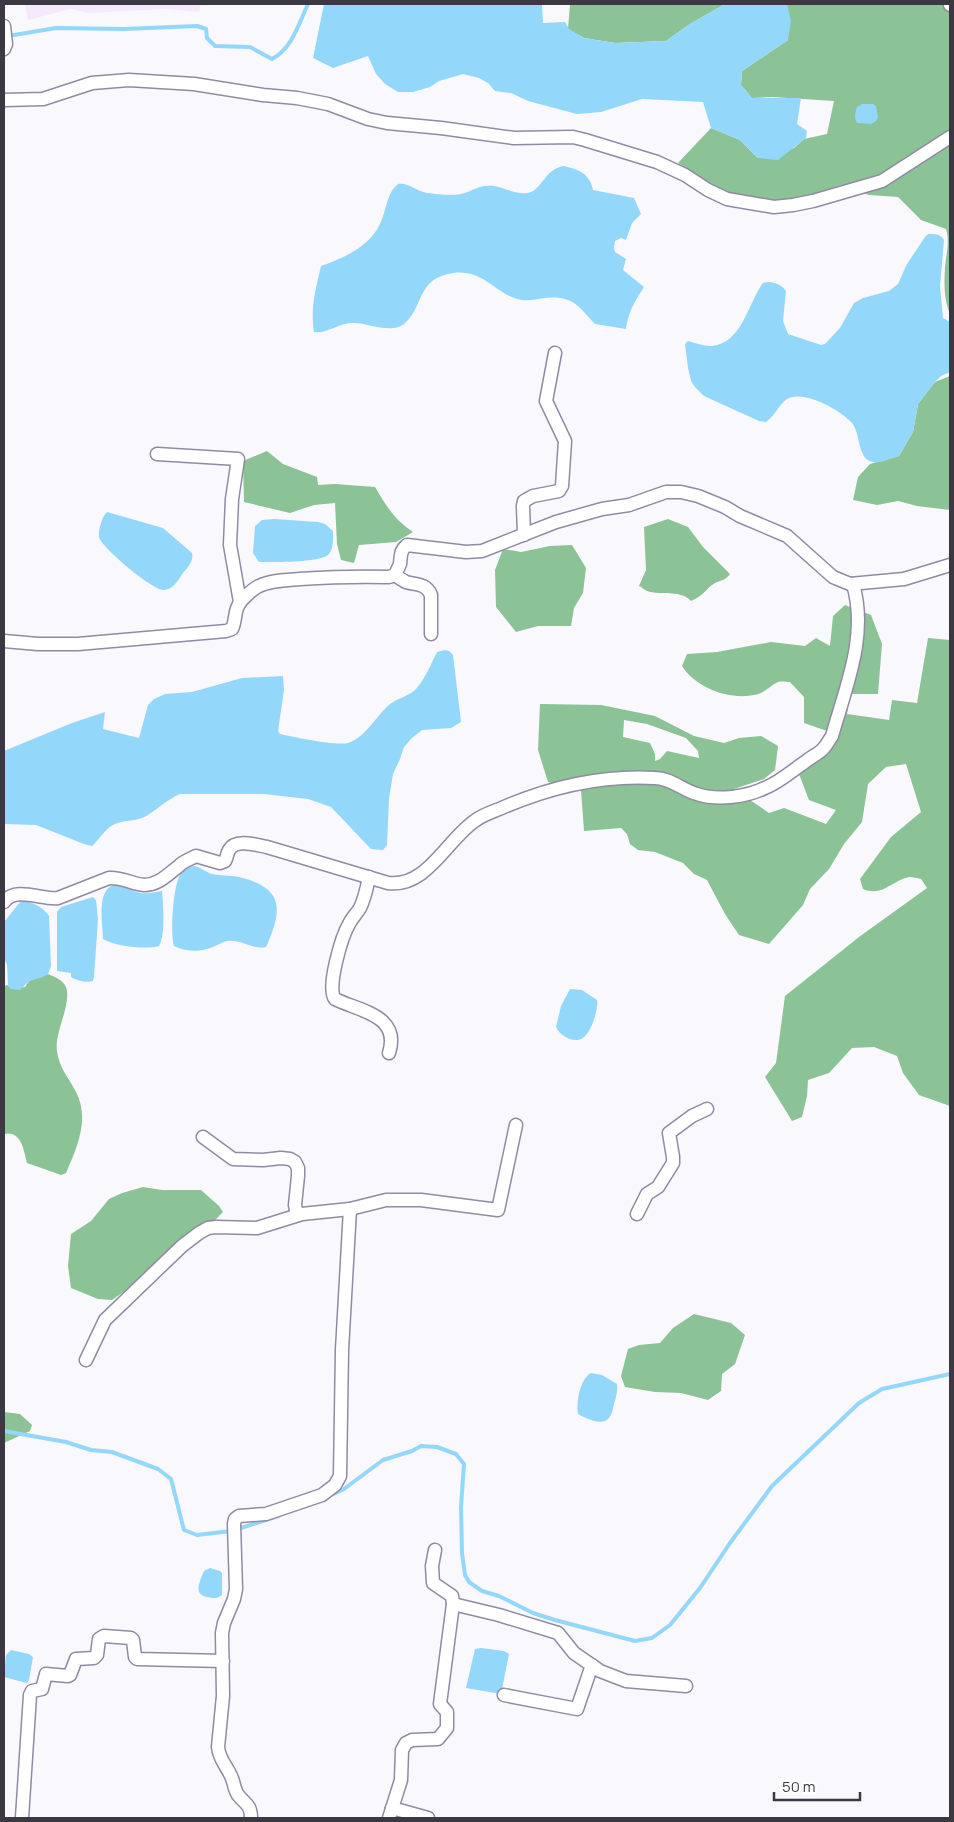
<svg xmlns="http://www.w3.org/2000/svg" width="954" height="1822" viewBox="0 0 954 1822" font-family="Manrope,sans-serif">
<rect width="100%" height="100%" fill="#f9f8fd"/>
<polygon fill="#f7e9fc" points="25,4 201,4 199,12 167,9 88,13 70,9 28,20"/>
<g fill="#8bc296" fill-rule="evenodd">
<polygon points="570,4 725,4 690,24 666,41 615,43 584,38 568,29"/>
<path d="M783 4H950V314C944 300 944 283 945 268 946 255 950 242 946 229L921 220 898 197 869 195 841 185 802 198 762 201 721 190 678 163 711 128 740 140 758 158 794 148 804 139 827 134 834 101 772 97 752 98 741 85 742 71 788 40 787 5Z"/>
<polygon points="950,376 950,510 917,506 898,501 877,505 853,500 858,477 870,464 899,456 913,432 918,404 935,382"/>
<path d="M267 451 283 464 317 477 318 485 335 484 375 487C387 507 394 519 413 532L396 542 359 545 354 563 341 560 337 544 335 503 314 505 290 513 244 502 243 461Z"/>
<path d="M668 519 688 527 703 547 730 574C726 580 721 580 715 583 705 589 705 595 691 601 681 590 664 595 651 592 647 592 643 588 639 586L646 570 644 527Z"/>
<polygon points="572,545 586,568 583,593 574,608 571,626 538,626 516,632 496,607 495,570 503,549 521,552 550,546"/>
<path d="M845 605 871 615 882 644 878 694H850L847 714 889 720 892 700 917 703 928 638 950 640V708L949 722H950V1106L919 1095 903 1073 897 1056 874 1047 852 1048 829 1073 808 1080 807 1096 802 1117 792 1121 765 1077 776 1063 785 996 859 937 927 888 921 879C918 878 913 877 909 877 891 881 883 897 863 889L860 879 891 837 921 812 906 764 886 767 868 784 862 822 844 844 829 869 810 889 803 905 769 944 739 935 725 914 707 880 694 874 683 863 655 852 638 850 630 844 627 834 621 828 584 831 581 790 548 782 538 750 540 704 601 705 655 716 694 736 724 743 739 738 761 736 778 746 775 770 764 779 734 789 769 813 784 808 826 824 836 810 809 800 799 774 830 732 804 723V697L790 682C787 682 781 681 778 682 771 685 765 693 754 695 729 700 696 688 682 666L687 654 717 652 771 642 805 646 816 638 830 646 833 616ZM624 720 647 724 686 738 698 751 699 758 667 751 660 759 655 761V754L650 743 623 737Z"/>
<path d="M48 974C55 977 63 980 66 987 72 1005 54 1032 57 1051 59 1068 69 1078 76 1092 90 1119 77 1148 66 1173L61 1175 27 1163C24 1150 21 1130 4 1134V986L8 985 11 989 25 987 29 981Z"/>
<polygon points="143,1187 162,1190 201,1190 219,1206 223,1212 214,1221 200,1225 170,1250 142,1279 112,1300 98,1299 71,1288 68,1266 71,1234 91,1221 109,1199 122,1193"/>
<polygon points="694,1314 731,1323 745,1335 735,1364 722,1374 721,1391 708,1400 681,1393 655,1392 625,1387 621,1376 628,1349 639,1345 660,1343 673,1328"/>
<polygon points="4,1412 20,1414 32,1425 30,1431 4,1443"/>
</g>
<g fill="#93d7fb">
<polygon points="324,4 542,4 543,23 565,22 569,29 584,38 615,43 666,41 690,24 725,4 787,4 791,21 788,40 742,71 741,85 752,98 801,98 797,124 807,131 806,138 778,160 758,158 740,140 711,128 703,102 642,99 601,112 577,114 528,101 511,93 495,91 488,83 479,78 463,74 439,81 430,87 413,92 398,92 385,84 376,74 368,56 333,68 313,58"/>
<path d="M862 104H873L876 106 878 117 876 121 871 124 857 123C854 118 855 112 857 107Z"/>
<path d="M563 166C579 169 590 174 593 190L634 198 641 214 632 223 626 240 621 238 615 241 614 248 615 252 626 259 623 270 644 287C635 301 628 312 626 329L595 324C578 306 573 295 545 298 537 299 529 301 522 300 496 296 485 269 453 273 417 278 424 306 405 323 392 335 369 323 354 323 339 322 328 334 314 332 310 308 316 288 321 266 347 257 375 244 383 216 387 205 388 192 398 184 408 182 416 191 427 193 436 194 451 196 461 194 474 191 478 184 494 186 506 188 515 195 528 193 542 190 544 170 563 166Z"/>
<path d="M928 234C935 234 941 234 944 240L940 286 943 318 950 322V372L941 376 935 382 918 404 913 432 899 456C892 458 880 464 873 462 857 459 861 434 852 423 841 410 803 389 787 399 778 405 776 415 766 422L759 421 704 396 695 387 691 381 688 368 685 344 688 341C695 343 704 346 711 346 742 344 748 303 763 283 771 280 781 284 786 291L783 321 788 334 821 345 825 344 840 328 854 303 863 298 889 291 898 284 907 264 925 237Z"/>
<path d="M107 512 163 528 192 553C194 561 188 567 183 573 178 580 174 589 164 590 152 590 102 548 99 537 98 531 102 516 107 512Z"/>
<path d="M274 519 318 522 325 524 333 531C333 538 334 547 329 554 322 563 271 562 259 562L253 553 255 526 262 520Z"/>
<path d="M445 650 449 651 453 655 461 722 451 728 422 730 412 738 404 747 400 759 393 774 389 798 387 845 383 850 371 849 331 807 308 799 264 794H180C168 799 159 808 148 815 139 821 127 820 118 823 106 826 101 838 92 846L84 844 36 825 4 824V751L72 723 105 712 103 729 139 738 148 705 154 699 165 694 192 692 242 678 283 676 284 690 278 731 280 734C293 737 336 746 348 743 366 737 376 716 390 704 398 698 409 696 416 689 425 679 431 664 437 652Z"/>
<path d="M194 866C201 867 205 872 212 874 220 876 230 875 239 877 284 888 283 909 266 947 253 950 241 939 227 941 222 942 218 945 213 947 201 952 185 952 174 946 170 934 173 884 181 873 184 868 188 867 194 866Z"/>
<path d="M113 885C122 885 131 891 141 893 148 894 155 892 162 891 163 905 166 934 159 946 146 950 114 946 103 939 103 923 96 892 113 885Z"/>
<path d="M93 897 96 900 98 919 94 977 93 981C87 983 77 981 71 977V973L57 971V912L61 907Z"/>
<path d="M21 901C31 901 43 907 49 916L51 966 48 974 43 977 29 981 20 990 11 989 8 985 7 965 4 958V922Z"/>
<path d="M570 989 582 990 597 1000C599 1008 591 1033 583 1038 574 1044 560 1036 556 1027L561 1006Z"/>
<path d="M591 1373 602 1375 617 1384C618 1391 616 1397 614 1404 613 1409 612 1415 608 1419 601 1426 585 1418 578 1414 576 1402 580 1379 591 1373Z"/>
<path d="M210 1568 220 1571 222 1573V1595L217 1598C194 1598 196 1589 204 1571Z"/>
<polygon points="481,1648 504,1651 509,1654 501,1694 466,1688 475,1649"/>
<polygon points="11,1650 29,1654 33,1657 29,1680 27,1683 4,1677 6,1655"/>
</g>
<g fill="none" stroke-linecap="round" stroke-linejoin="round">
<g stroke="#93d7fb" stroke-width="4">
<path d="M8 36 56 28 124 29 197 26 206 29 207 38 215 46 250 47 272 59C292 49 299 23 308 4"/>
<polyline points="4,1431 66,1442 91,1450 112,1452 158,1469 171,1479 184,1530 197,1535 231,1531"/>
<polyline points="331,1495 344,1489 383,1460 412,1451 421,1446 437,1447 456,1454 464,1464 461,1507 462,1553 465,1575 469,1582 482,1591 499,1596 533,1613 555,1620 635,1641 652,1638 670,1625 700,1588 730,1543 772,1486 859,1403 882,1389 950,1374"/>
<polyline points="238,1529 278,1516"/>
</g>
<g stroke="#908ba3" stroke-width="15">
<g id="minor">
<polyline points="950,4 950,5"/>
<polyline points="4,26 6,44 4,49"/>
<polyline points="4,100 43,99 92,83 129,80 194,84 263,95 297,98 328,104 368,119 387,123 441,128 514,138 573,137 585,140 657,162 685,175 708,190 727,199 774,207 793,205 813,201 882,181 950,137"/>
<polyline points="157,454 238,459 232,499 230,545 240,602"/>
<polyline points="524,535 523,506 524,501 533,496 559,491 562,486 565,441 546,401 555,353"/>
<path d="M395 575C398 577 402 580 406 582 416 585 426 583 431 595V634"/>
<path d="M4 641 38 644H78L226 631 232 629C237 618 233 611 241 601 246 596 252 589 259 586 271 580 287 580 300 579 330 577 359 576 389 577L395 575C396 572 399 567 400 564 401 555 400 551 407 545L466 552 482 551 556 522 602 509 629 505 666 492H681L698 496 725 507 740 516 787 536 833 577 850 584 904 579 950 565"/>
<path d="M369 877C367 887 365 898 360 908 357 913 352 918 349 924 342 936 326 988 335 999 359 1011 401 1015 389 1053"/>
<path d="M4 902C15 886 42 900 58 898L109 878C122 877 132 884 144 885 159 885 168 874 179 866 183 861 191 859 196 856L220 863 225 861C227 858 227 853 229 850 236 838 256 845 267 847L388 883C427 888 447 839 476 820 484 814 495 811 504 807 551 787 603 775 655 778 671 778 682 790 697 794 718 801 747 797 767 787 781 781 793 770 805 762 811 757 818 754 823 749 827 745 829 740 832 736 846 686 868 636 853 584"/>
<polyline points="203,1137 233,1159 263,1160 281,1158 290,1159 295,1162 298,1168 298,1176 295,1205 297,1215"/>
<polyline points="637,1214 647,1194 658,1187 673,1163 673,1157 669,1133 692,1116 707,1109"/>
<polyline points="86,1360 105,1320 182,1246 199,1233 208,1228 216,1227 257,1228 302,1214 350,1209 386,1200 421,1200 498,1210 516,1125"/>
<polyline points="435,1550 432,1566 433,1583 452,1596 453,1604 499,1615 558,1633 574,1653 600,1671 626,1681 686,1686"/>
<polyline points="504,1695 577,1709 592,1665"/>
<polyline points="392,1808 428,1818"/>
<polyline points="22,1818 30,1695 32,1691 42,1689 46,1674 68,1676 70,1675 76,1659 94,1658 97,1655 99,1639 104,1636 131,1638 133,1640 135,1657 137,1659 223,1661"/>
<path d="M251 1818C251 1804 245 1804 238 1795 234 1789 234 1782 231 1776 226 1765 219 1759 218 1747L223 1696 222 1633 224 1623 234 1599 236 1589 234 1524 235 1519 239 1516 266 1514 322 1495 335 1485 340 1476 342 1350 350 1209"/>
<polyline points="389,1818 401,1780 402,1750 406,1743 412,1740 438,1739 447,1728 447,1712 440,1704 453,1604"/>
</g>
</g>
<use href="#minor" stroke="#fff" stroke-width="12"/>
</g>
<rect width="954" height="1822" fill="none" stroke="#3b3843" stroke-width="10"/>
<path d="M774 1792v8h86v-8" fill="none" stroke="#3b3843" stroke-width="2.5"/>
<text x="782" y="1792" font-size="15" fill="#3b3843" stroke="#ffffff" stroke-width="4" paint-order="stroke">50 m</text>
</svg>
